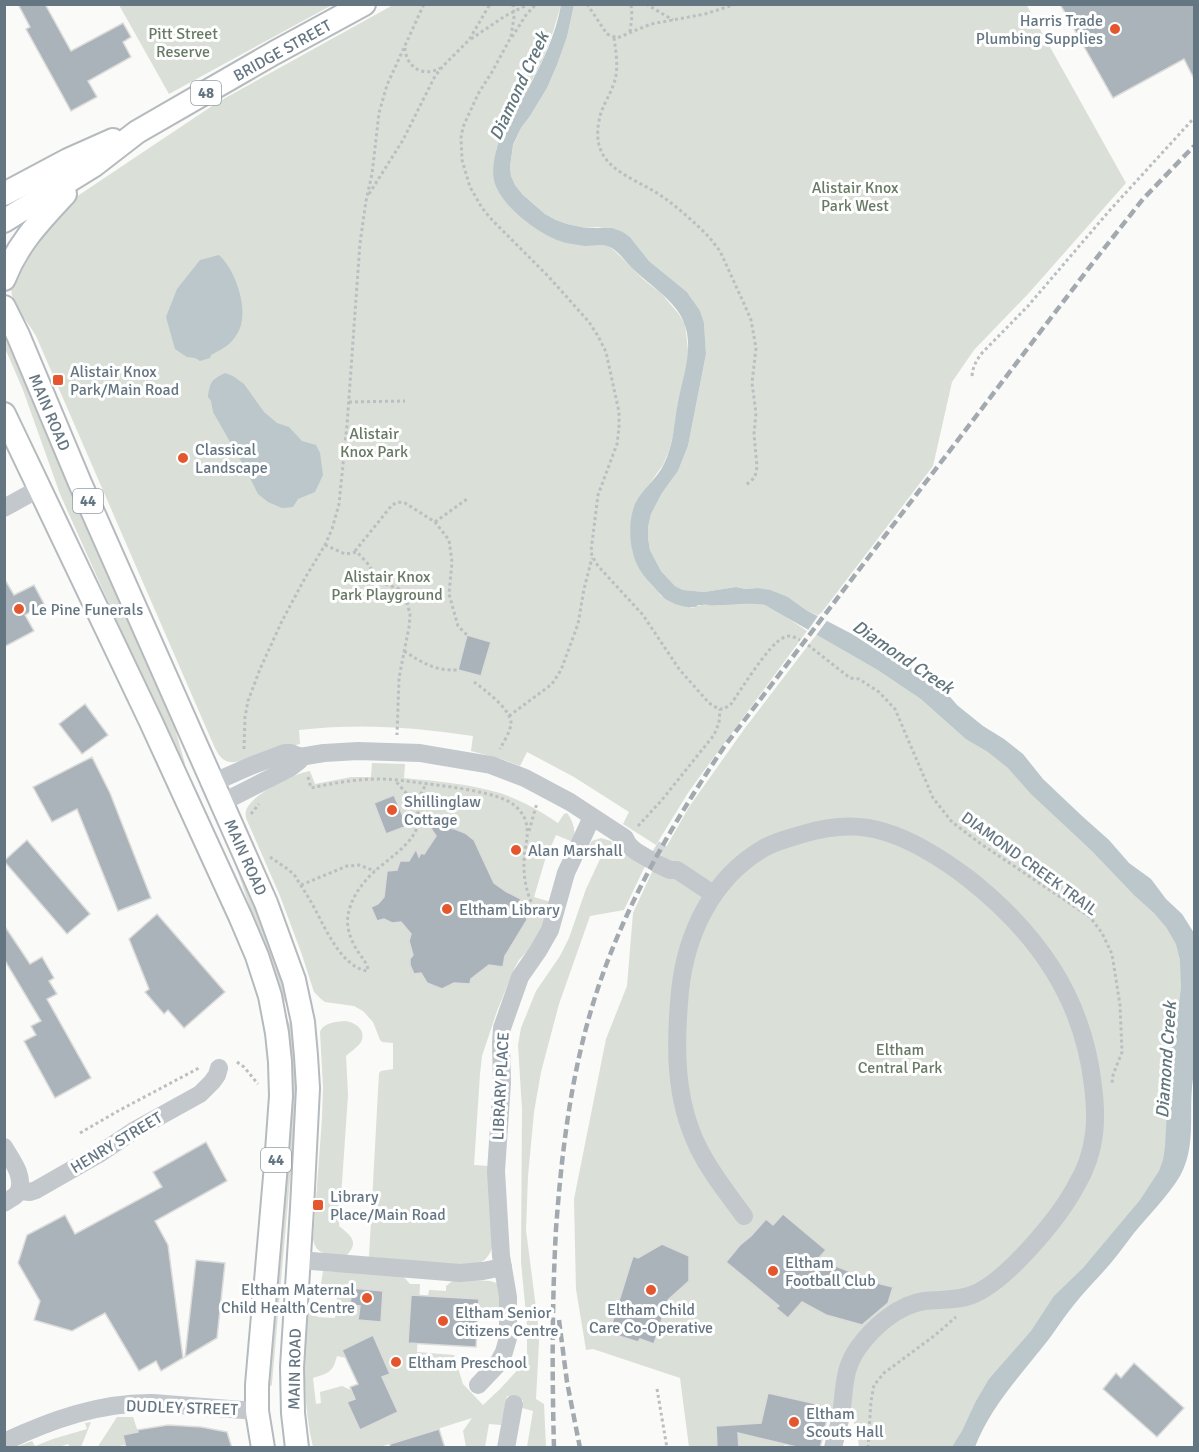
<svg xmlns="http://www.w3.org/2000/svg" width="1199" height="1452" viewBox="0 0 1199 1452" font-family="Signika,sans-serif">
<rect width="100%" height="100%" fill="#fafaf8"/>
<g fill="#dadfd7" fill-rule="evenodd">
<polygon points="1026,4 1126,183 1028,294 974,350 952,382 933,466 819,616 806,610 788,597 758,588 745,589 736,587 704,592 683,590 675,586 661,571 650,550 648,538 648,527 651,514 662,493 678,471 688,446 706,354 704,323 692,299 687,292 649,261 630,237 623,232 598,227 586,228 567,224 556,220 545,214 523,195 515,185 511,176 510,167 513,146 521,128 530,116 547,88 557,65 567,37 574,5"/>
<polygon points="119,5 332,5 169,94"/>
<path d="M393 5H561L552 35 543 59 496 150 526 221 550 236 608 246 614 250 644 280 661 293 678 313 685 324 688 350V364L678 402 676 424 669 451 663 465 640 497 630 530 633 553 661 596 692 608 701 605H715L731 603H754L765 605 779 612 807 631 703 772 688 793 656 845 623 824 629 812 574 777 527 752 520 766 501 759 471 751 473 736C411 727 361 723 299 730L300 744C284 748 238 767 226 761 220 758 217 752 214 746L36 336C23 313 5 302 13 273L63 207 79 195 218 102Z"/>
<polygon points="4,329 171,714 185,764 181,765 60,494 23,390 5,348"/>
<polygon points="823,626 1009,750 1188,949 1164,1177 963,1447 859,1447 857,1432 852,1417 795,1404 784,1447 689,1447 680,1378 593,1349 586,1350 576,1289 574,1199 606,1039 627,986 633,913 652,872 689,807 745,728"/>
<path d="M372 763 405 764 404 778C436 781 469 784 500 793 520 800 541 811 558 823L564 814 567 813C574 822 576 832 573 842L556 835 545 860 534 897 551 902 546 919 533 945 519 960 514 969 497 1011 482 1056 480 1074 474 1165 489 1166 492 1248C489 1257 483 1263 474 1266L369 1257 379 1073 381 1071 393 1069V1043L382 1042 380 1040 373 1022 363 1011 354 1006 325 1002 321 999 314 992 301 952 280 896 246 818C245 812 246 808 250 804 258 792 296 773 310 771L315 784 351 777H371Z"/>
<path d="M601 838 611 841 647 862 624 910 590 916 559 1004 541 1072 534 1112 528 1176 526 1230 538 1324 539 1342 536 1399 544 1404 546 1447H527L533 1411 522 1408 523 1400 507 1396 501 1425 489 1424 485 1447H466L463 1431 472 1418 380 1447H313C302 1400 304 1351 307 1303H316L315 1311 318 1312 317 1317 335 1318 338 1286 321 1284 323 1271 402 1275 410 1284H420L417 1352 454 1355 463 1384 483 1405 500 1389 524 1363 527 1354V1325L521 1262 522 1109 518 1045 521 1028 536 991 560 956 569 938 586 889 601 857 586 850 592 841ZM373 1335 390 1373 382 1377 398 1412 360 1430 347 1403 355 1398 351 1390 342 1386 320 1392 321 1403 316 1404 313 1378C329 1373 333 1372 337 1356L346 1358 342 1350Z"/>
<polygon points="234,854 258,907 286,985 288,1003 285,1002 277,986 232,855"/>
<polygon points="284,1015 294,1030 298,1068 295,1149 290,1179 272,1383 272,1385 269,1387 268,1386"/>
<path d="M345 1021C355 1022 367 1030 361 1042 358 1047 350 1052 346 1056L348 1095 339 1226C351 1236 360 1242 346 1256 331 1254 316 1257 313 1239L322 1119 323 1087 320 1032C324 1022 336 1022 345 1021Z"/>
<polygon points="455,1279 490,1281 497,1283 501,1310 478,1308 428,1296 429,1290 446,1291 446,1286"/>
<polygon points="117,1417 133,1417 138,1432 123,1435 125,1445 115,1447 97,1448"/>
<polygon points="91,1422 81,1447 70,1447 68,1444 59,1447 16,1447 32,1441 35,1446 53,1439 87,1429 85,1423"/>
</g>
<g fill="#bbc7cb">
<path d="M561 5H574L567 37 557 65 547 88 530 116 521 128 513 145 510 167 511 176 515 185 523 195 545 214 556 220 567 224 586 228H612L623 232 630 237 649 261 687 292 700 311 704 323 706 354 688 446 678 471 662 493 651 514 648 527V538L650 550 661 571 675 586 683 590 704 592 736 587 745 589 758 588 770 590 788 597 806 610 852 634 900 664 920 671 939 684 957 705 983 726 1004 739 1023 754 1043 779 1082 816 1109 840 1129 863 1151 879 1166 899 1182 914 1194 933V1073C1187 1108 1198 1144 1180 1176 1168 1196 1149 1215 1134 1233 1124 1246 1114 1260 1103 1272 1093 1283 1082 1294 1073 1306 1064 1317 1057 1328 1049 1339 1022 1374 991 1405 975 1447H952L962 1431 976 1401 989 1379 1031 1331 1054 1296 1083 1268 1140 1200 1159 1171 1163 1160 1165 1147 1167 1111V1075L1177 1023 1181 987 1180 960 1176 944 1166 927 1154 913 1134 895 1092 851 1031 794 1008 768 988 752 966 739 921 699 878 670 765 605C748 602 732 605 716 605 711 606 706 604 702 605 693 605 702 606 693 607 687 608 677 605 671 602 664 599 660 594 655 588 650 582 644 577 640 570 629 552 627 524 635 504 642 489 657 479 664 464 674 444 674 423 678 402 684 371 698 339 677 310 665 294 649 284 634 270 626 263 618 249 607 246 600 244 592 246 585 246 579 245 572 244 567 243 542 238 499 205 494 180 490 160 502 129 513 111 518 104 523 97 528 89 542 63 556 34 561 5Z"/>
<path d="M219 255C236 270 251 314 237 334 231 345 222 349 211 355L210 358 200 361 195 358 187 357 175 349 166 317 177 289 200 260Z"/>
<path d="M225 373 233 376 244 384 264 412 277 423 289 427 302 441 316 445 320 453 323 475 315 492 298 499 293 507 282 508 268 502 258 494 245 468 213 412 211 401 208 397C210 382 211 380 225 373Z"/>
</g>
<polygon fill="#fafaf8" points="820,613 829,618 814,638 806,633"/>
<g fill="#aab3b9" stroke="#dcdcda" stroke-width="1.5">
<polygon points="18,4 45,4 71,51 123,23 131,37 123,42 131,57 88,81 97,97 71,111 26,29 30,27"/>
<polygon points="1060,4 1194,4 1194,79 1184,59 1113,98"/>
<polygon points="4,578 14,595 34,585 44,604 25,615 34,631 4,647"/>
<polygon points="467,635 491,642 481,676 458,670"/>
<polygon points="85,704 108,735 82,754 59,724"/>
<polygon points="92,757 110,793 151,898 118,911 77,809 52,822 33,787"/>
<polygon points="394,795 407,826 386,834 374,803"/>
<polygon points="428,824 455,829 465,833 474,840 494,883 507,892 521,899 517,906 525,911 527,920 505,956 503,967 489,965 471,979 470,984 454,983 442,989 427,983 421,973 414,974 410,965 410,959 413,955 409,941 411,934 401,922 392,923 384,919 377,921 371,907 378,904 384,897 387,871 397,870 400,861 409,861 416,849 419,857 421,853 424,854 436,836"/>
<polygon points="27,840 90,914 67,934 4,861"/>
<polygon points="157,914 225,992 184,1028 168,1010 164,1014 145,992 149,989 129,939"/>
<polygon points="4,925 30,964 42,957 54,978 49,981 57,994 47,999 91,1078 55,1098 24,1041 36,1035 31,1026 41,1021 4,959"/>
<polygon points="206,1142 227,1181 155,1221 168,1245 183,1358 161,1371 156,1361 139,1371 105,1313 72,1331 34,1320 40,1301 18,1263 27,1235 65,1215 75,1234 162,1187 153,1172"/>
<polygon points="783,1214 826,1250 818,1259 881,1284 893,1287 888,1303 862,1325 826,1315 802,1302 788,1318 776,1308 779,1306 726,1262 740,1245 751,1236 766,1219 773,1225"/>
<polygon points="662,1244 689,1256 689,1281 668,1300 654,1344 640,1339 638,1342 609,1333 633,1256 638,1258"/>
<polygon points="196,1260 225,1263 217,1338 185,1357"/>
<polygon points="352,1288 383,1291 381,1322 358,1320 360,1306 350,1305"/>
<polygon points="411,1295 479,1299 476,1347 408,1343"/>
<polygon points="373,1335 390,1374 382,1377 398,1412 360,1430 347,1402 355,1399 350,1387 358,1384 342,1350"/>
<polygon points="1134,1363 1184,1408 1157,1437 1103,1389 1116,1373 1121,1378"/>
<polygon points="768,1393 830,1407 820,1448 801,1448 738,1433 739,1448 717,1448 716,1426 761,1423"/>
<polygon points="168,1425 201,1427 227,1432 232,1448 126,1448 123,1435 138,1432 137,1430"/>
<polygon points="439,1429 445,1448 390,1448 390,1444"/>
</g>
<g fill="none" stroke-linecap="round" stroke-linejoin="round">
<polyline stroke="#d5d9db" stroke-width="18" stroke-dasharray="18 9" stroke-linecap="butt" points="654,849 662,854"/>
<g stroke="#b5babe" stroke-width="26">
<g id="major">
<polyline points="4,194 68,160 113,140"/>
<polyline points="4,221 93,166 137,132 274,53 364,4"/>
<path d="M4 279C18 243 40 221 65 194"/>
<polyline points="4,307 18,335 80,483 266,903 294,980 303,1022 306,1056 308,1088 302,1208 292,1367 293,1413 297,1448"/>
<polyline points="4,414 151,722 240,916 257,956 270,996 277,1033 280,1062 281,1096 276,1165 257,1385 257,1411 263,1448"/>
</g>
</g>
<g stroke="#bbbfc2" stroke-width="3" stroke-dasharray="3 3" stroke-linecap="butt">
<path d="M513 4 514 17 511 37 492 72 478 94 463 127 461 138 462 160 470 187 482 208 493 221 548 276 589 322 598 336 606 352 619 412V428L617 444 598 495 591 551 592 556 598 566 643 615 679 669 709 703 717 708 720 709H724L731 704C741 690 769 644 783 638 789 634 794 637 800 640"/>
<polyline points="587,4 607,34 617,38 651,24 705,14 736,4"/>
<polyline points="646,4 673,20"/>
<polyline points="630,32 632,16 631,4"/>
<polyline points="512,37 526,15 536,4"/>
<path d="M614 38C616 52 619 69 614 83 610 96 601 107 599 121 590 168 630 175 660 195 678 207 694 222 709 237L720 251 745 306 751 320 756 348 752 383 756 413 754 434 757 467 755 477 745 486"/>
<polyline points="471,39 505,16 529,4"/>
<path d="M405 48C406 67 423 78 440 68"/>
<polyline points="369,194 403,140 435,76 444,65 469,40 490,4"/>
<path d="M972 376C973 366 976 361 982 353L1028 306 1110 210 1194 118"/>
<polyline points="349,402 405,401"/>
<polyline points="435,522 467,499"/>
<polyline points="325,545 345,554 357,552 369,565 378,581 399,589 406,599 410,614 409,627 399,678 397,735"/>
<polyline points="355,551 392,505 398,502 405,503 435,522 449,540 452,562 449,594 458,626 467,635"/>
<polyline points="808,645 850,678 859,679 879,692 895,709 933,798 952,822 981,844 1090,917 1102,933 1112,954 1120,1005 1122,1052 1113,1075 1112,1084"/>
<path d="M404 651C423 663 435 671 458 670"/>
<path d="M474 682C484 689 510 709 511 722 511 731 504 741 500 749"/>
<polyline points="509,716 552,684 561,670 578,624 584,589 592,558"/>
<polyline points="244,749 245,717 248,701 260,669 282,621 305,578 325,545 332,529 339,504 347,425 360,243 366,201 372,174 379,113 387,85 424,4"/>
<path d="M308 777 311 788C333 783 356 779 379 779 396 779 412 782 429 784 452 787 485 791 506 800 514 804 521 810 525 819 529 830 527 839 525 850 522 871 525 895 537 912"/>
<polyline points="415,805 426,784"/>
<polyline points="251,814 259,804"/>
<polyline points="638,826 661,801 714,735 719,723 720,709"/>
<polyline points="529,831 537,803"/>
<path d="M270 857 289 870 295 876C300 884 305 892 310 900 323 922 339 966 367 971L368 970C367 962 361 957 357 950 351 941 346 927 348 916 350 900 361 884 373 873 390 856 431 835 415 805 410 796 401 788 395 780"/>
<polyline points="301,885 347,866 359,865 375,871"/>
<polyline points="237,1062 244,1067 258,1084"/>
<polyline points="80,1133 118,1111 199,1068"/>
<polyline points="657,1389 667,1448"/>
<polyline points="868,1448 871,1401 874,1385 884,1373 934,1336 956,1317"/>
</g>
<g stroke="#c3c8cc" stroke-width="18">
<polyline points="4,508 40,488"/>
<path d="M212 783 253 765 285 753H291L300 757 324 753 358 751 420 753 491 765 525 778 570 802 625 838C629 849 639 853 649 859"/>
<polyline points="221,803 290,768 299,761 300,757"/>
<polyline points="657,864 670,870 677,870 713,894"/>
<path d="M4 1147C12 1161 24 1175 19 1191"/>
<polyline points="4,1203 15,1196 19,1191 30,1192 36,1190 99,1154 135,1130 200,1094 212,1082 217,1075 219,1068"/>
<path d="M744 1216C728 1194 710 1172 698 1147 674 1098 675 1045 680 991 686 934 712 878 764 848 776 841 790 838 803 834 829 826 858 823 885 832 915 841 944 860 969 879 1037 933 1083 997 1093 1086 1095 1102 1096 1119 1094 1134 1092 1152 1085 1171 1076 1186 1059 1218 1006 1282 972 1295 957 1301 940 1299 924 1301 898 1305 873 1327 858 1348 844 1368 845 1384 842 1407 841 1421 836 1434 833 1448"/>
<polyline points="299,1260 460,1273 483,1271 503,1267"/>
<polyline points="478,1385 497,1365 504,1352 508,1338 508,1297 501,1256 496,1171 502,1083 501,1043 502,1028 520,977 538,951 550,930 566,873 592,817"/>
<path d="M4 1442C51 1420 101 1402 153 1403L257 1411"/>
<polyline points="506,1448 514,1404"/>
</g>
<use href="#major" stroke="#fff" stroke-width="22"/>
<g stroke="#a2aab0" stroke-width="4.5" stroke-dasharray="9 4.5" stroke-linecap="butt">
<polyline points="559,1320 567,1382 580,1448"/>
<path d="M554 1448C552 1375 552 1302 556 1229 562 1147 572 1066 598 988 627 901 673 823 724 747L1095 260 1143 199 1194 146"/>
</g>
</g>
<g fill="#e4572e" stroke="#fff" stroke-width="2">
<circle cx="1115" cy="29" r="6"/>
<rect x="52" y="374" width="12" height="12" rx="3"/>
<circle cx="183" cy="458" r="6"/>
<circle cx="19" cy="609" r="6"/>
<circle cx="392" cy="810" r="6"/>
<circle cx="516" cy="850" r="6"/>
<circle cx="447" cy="909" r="6"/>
<rect x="312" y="1199" width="12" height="12" rx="3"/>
<circle cx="773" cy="1271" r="6"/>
<circle cx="651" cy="1290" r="6"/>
<circle cx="367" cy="1298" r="6"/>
<circle cx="443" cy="1321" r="6"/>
<circle cx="396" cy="1362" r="6"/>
<circle cx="794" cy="1422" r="6"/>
</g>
<g text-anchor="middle" stroke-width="6" stroke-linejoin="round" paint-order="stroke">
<g fill="#fff" stroke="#939fa8" stroke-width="1.5">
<rect x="191" y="81" width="30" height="24" rx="4.5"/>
<rect x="73" y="489" width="30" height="24" rx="4.5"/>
<rect x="261" y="1148" width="30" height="24" rx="4.5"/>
</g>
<g font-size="15" font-weight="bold" fill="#657683">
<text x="206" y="98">48</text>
<text x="88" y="506">44</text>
<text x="276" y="1165">44</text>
</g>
<g font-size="16" fill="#657683" stroke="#fff" text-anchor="start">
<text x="1103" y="26" text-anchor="end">Harris Trade<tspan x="1103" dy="18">Plumbing Supplies</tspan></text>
<text x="70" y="377">Alistair Knox<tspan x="70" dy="18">Park/Main Road</tspan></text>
<text x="195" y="455">Classical<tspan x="195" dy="18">Landscape</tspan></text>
<text x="31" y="615">Le Pine Funerals</text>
<text x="404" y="807">Shillinglaw<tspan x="404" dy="18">Cottage</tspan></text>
<text x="528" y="856">Alan Marshall</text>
<text x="459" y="915">Eltham Library</text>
<text x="330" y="1202">Library<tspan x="330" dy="18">Place/Main Road</tspan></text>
<text x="785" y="1268">Eltham<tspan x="785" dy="18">Football Club</tspan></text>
<text x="355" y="1295" text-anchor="end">Eltham Maternal<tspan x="355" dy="18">Child Health Centre</tspan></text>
<text x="651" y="1315" text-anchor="middle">Eltham Child<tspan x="651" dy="18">Care Co-Operative</tspan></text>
<text x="455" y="1318">Eltham Senior<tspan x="455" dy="18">Citizens Centre</tspan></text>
<text x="408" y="1368">Eltham Preschool</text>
<text x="806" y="1419">Eltham<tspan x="806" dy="18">Scouts Hall</tspan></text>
</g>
<g font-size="16" fill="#687a64" stroke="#fff">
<text x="183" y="39">Pitt Street<tspan x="183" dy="18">Reserve</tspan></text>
<text x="855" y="193">Alistair Knox<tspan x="855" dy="18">Park West</tspan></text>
<text x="374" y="439">Alistair<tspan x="374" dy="18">Knox Park</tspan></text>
<text x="387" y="582">Alistair Knox<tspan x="387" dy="18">Park Playground</tspan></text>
<text x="900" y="1055">Eltham<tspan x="900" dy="18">Central Park</tspan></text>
</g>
<g font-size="16" fill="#657683" stroke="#fff">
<text transform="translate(282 50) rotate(-29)" y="6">BRIDGE STREET</text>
<text transform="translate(50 412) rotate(67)" y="6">MAIN ROAD</text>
<text transform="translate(246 857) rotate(66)" y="6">MAIN ROAD</text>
<text transform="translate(1030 863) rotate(36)" y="6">DIAMOND CREEK TRAIL</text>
<text transform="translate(500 1086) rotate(-87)" y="6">LIBRARY PLACE</text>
<text transform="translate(116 1142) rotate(-31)" y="6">HENRY STREET</text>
<text transform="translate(294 1369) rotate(-89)" y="6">MAIN ROAD</text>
<text transform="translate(182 1407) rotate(2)" y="6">DUDLEY STREET</text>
</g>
<g font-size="18" font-style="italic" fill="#60757c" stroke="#fff">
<text transform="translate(519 86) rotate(-65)" y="6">Diamond Creek</text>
<text transform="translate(903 657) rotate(34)" y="6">Diamond Creek</text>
<text transform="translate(1166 1060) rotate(-86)" y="6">Diamond Creek</text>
</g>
</g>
<rect width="1199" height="1452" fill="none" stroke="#657683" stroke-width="12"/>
</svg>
